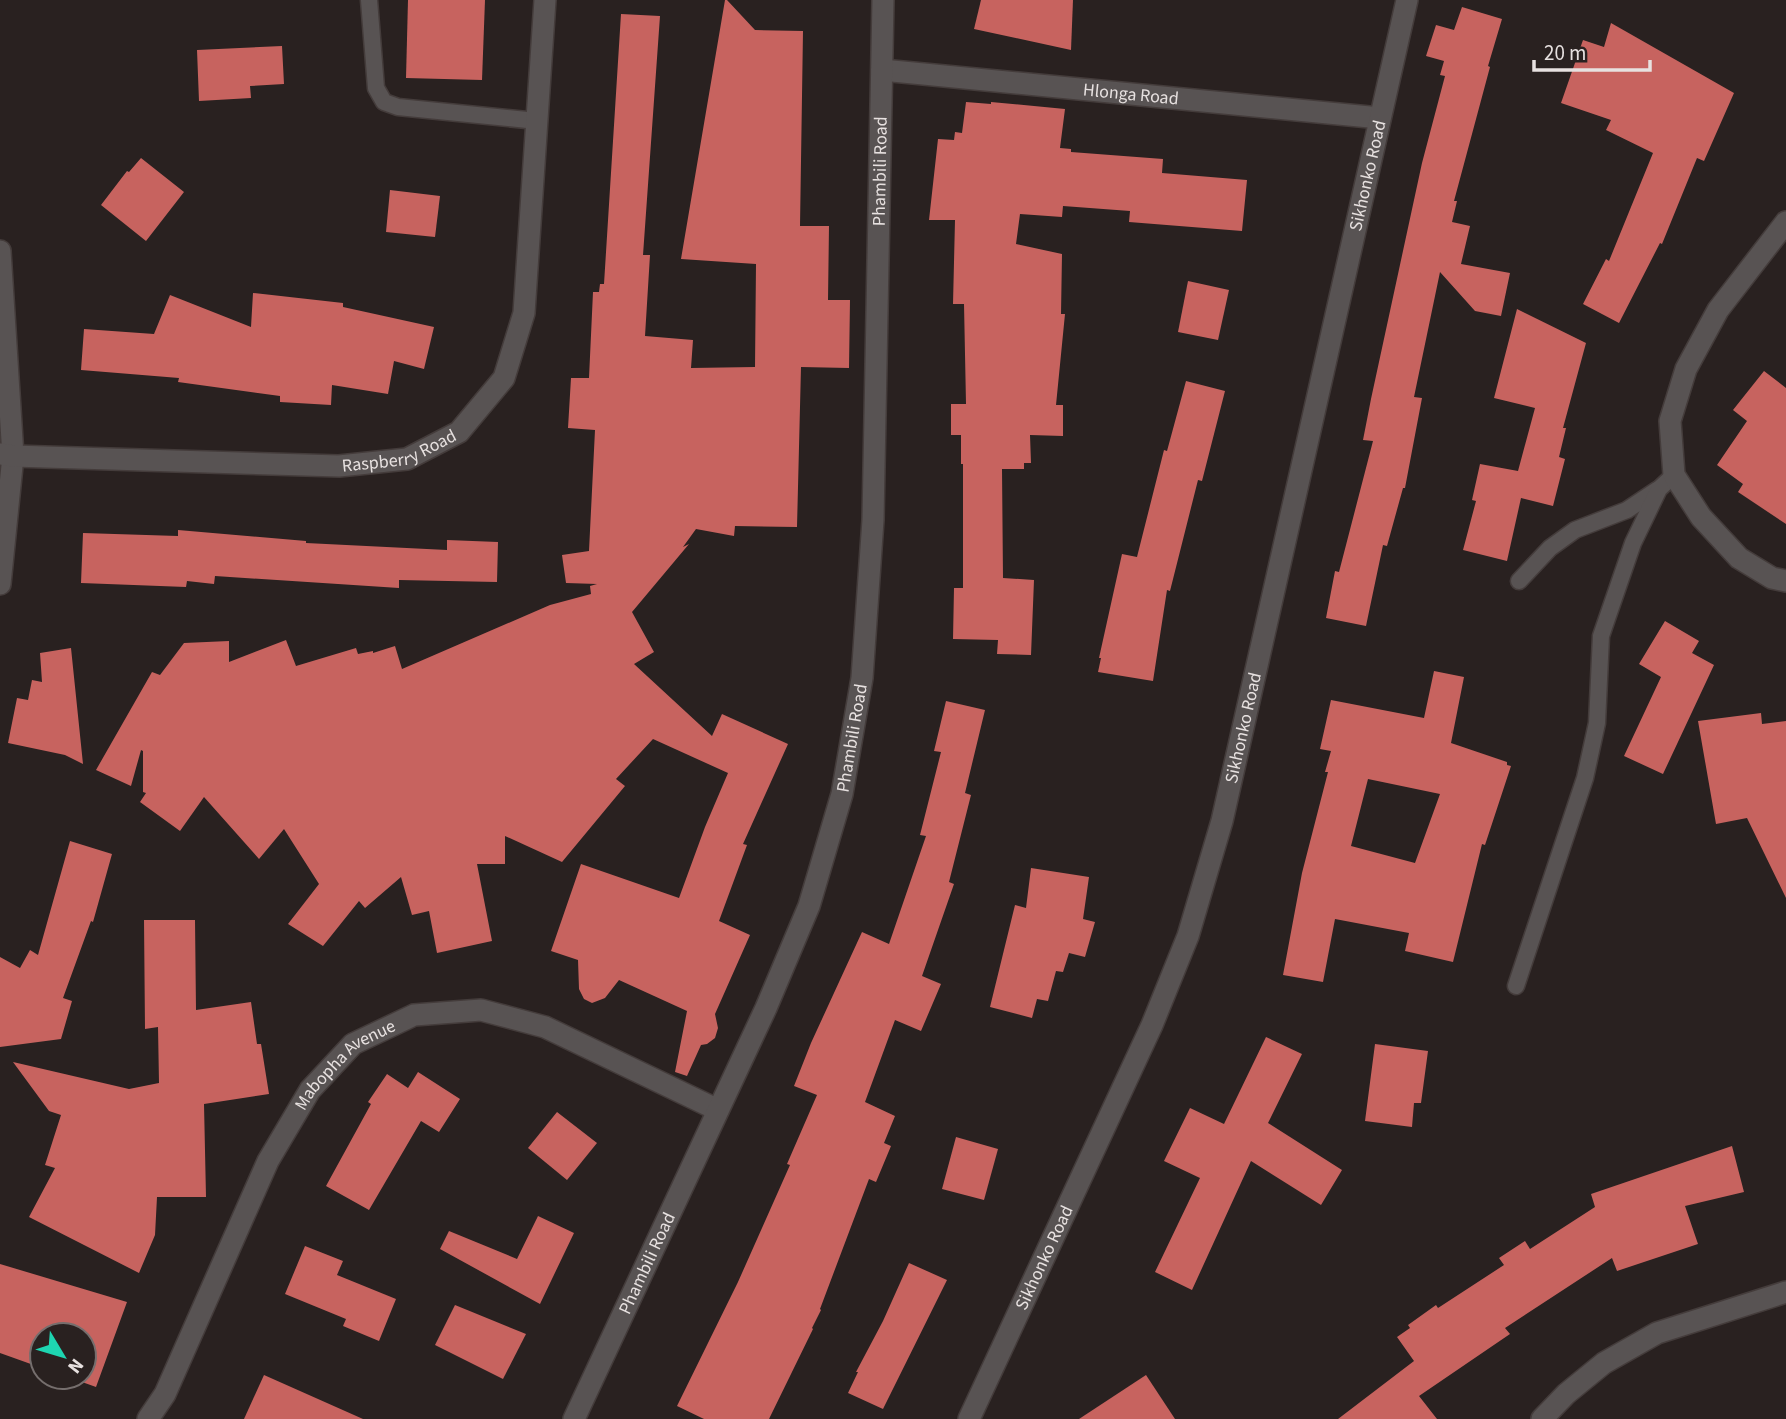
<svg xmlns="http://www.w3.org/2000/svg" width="1786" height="1419" viewBox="0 0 1786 1419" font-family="'Source Sans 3',sans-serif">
<rect width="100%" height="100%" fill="#292120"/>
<g fill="#c7635f" fill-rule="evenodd">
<polygon points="408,0 485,0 482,80 406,78"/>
<polygon points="725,0 727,0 755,30 803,31 800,226 829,226 828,300 850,300 849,368 801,367 797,527 735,526 734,536 696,529 683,547 689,544 632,612 654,652 634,664 712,736 722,714 788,744 743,844 747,845 719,921 750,935 715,1014 718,1028 715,1038 707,1044 701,1045 687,1076 675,1072 687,1011 619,980 605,998 592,1003 584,999 579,989 578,960 551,951 581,864 679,898 705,827 728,773 653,739 616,779 625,786 562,862 505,836 505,864 477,864 492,941 437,953 429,911 412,915 401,877 365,908 359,901 323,946 288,924 319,884 284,829 259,859 204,797 180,831 140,802 146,793 143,792 143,751 141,750 131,786 96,770 152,672 160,675 184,643 229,641 229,662 286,640 296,666 356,648 358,654 373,651 373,653 395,646 402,669 550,605 591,594 590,586 597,584 566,583 562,555 589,551 595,430 568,428 571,378 589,378 593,292 599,292 600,284 604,284 621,14 660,16 643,255 650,255 645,336 693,340 691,368 755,367 756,264 681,259"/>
<polygon points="981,0 1073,0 1071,50 974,29"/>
<polygon points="1462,7 1502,19 1488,66 1490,67 1454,201 1457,201 1452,222 1470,226 1461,264 1510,273 1501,316 1475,311 1440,272 1414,397 1422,398 1405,488 1403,488 1387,546 1383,545 1366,626 1326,618 1335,571 1339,572 1373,441 1363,440 1371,399 1422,163 1445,76 1440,75 1444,61 1426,56 1436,25 1454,30"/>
<polygon points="1611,23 1734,93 1704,161 1697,158 1662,244 1660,243 1619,323 1583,304 1606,259 1609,261 1653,153 1606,130 1611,120 1561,103 1583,40 1604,47"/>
<polygon points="282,46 284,84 250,86 251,98 199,101 197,50"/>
<polygon points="966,102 991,104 991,102 1065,109 1060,148 1071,149 1071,152 1163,159 1162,173 1247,180 1242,231 1129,222 1130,211 1063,206 1062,217 1020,214 1016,244 1062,254 1061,314 1065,314 1056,405 1063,405 1063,436 1030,435 1031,463 1024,463 1024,469 1002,469 1003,578 1034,580 1031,655 997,654 998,640 953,639 954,588 963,588 963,464 961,464 961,435 951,435 951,404 966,404 964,304 953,304 955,220 929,220 938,139 954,140 955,132 962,133"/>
<polygon points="141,158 184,192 146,241 101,205 127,171 129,172"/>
<polygon points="390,190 440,196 435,237 386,232"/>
<polygon points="1188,281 1229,290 1218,340 1178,332"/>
<polygon points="253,293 343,303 343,307 434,327 424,369 394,361 388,394 332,385 331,405 280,402 280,396 178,382 179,378 81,370 84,329 154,334 170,295 251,327"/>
<polygon points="1517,309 1586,343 1563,428 1566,428 1559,457 1565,459 1553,506 1521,498 1507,561 1463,550 1476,501 1472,500 1480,464 1518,471 1535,408 1494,398"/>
<polygon points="1764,371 1786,388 1786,524 1738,492 1743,484 1717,465 1747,421 1733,410"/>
<polygon points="1186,381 1225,391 1202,481 1198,480 1170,591 1167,590 1153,681 1098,672 1101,658 1099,658 1122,554 1137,557 1164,450 1167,451"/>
<polygon points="178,530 306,541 306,543 447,550 447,540 498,542 497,582 399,580 399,588 215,576 214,584 187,581 186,587 81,583 83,533 178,536"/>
<polygon points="1665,621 1699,641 1692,653 1714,665 1663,774 1624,756 1661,677 1639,664"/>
<polygon points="71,648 83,764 65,755 8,743 17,698 28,700 32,680 42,682 40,653"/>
<path d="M1434 671 1464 677 1451 743 1507 762V765L1511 766 1485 845 1482 844 1453 962 1405 951 1409 933 1335 919 1323 982 1283 975 1302 873 1328 772H1325L1331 751 1320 749 1331 700 1424 718ZM1368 779 1440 794 1415 863 1351 846Z"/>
<polygon points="946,701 985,710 965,793 971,795 949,882 954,884 922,976 941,984 921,1031 895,1020 865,1102 895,1116 884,1143 891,1146 876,1182 869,1179 820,1309 821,1310 812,1328 813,1329 769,1419 704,1419 677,1406 738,1282 790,1165 787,1164 817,1095 794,1086 811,1043 862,932 889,944 926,836 920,835 941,752 934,751"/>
<polygon points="1761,713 1762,724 1786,721 1786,898 1747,818 1716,824 1698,721"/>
<polygon points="70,841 112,854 93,922 91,921 63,998 72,1001 61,1039 0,1047 0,957 20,968 30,950 38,955"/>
<polygon points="1031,868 1089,877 1083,919 1095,922 1085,957 1069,953 1063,972 1056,971 1048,1001 1037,999 1032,1018 990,1007 1015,905 1026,908"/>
<polygon points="144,920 195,920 196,1010 251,1002 257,1044 261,1044 269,1094 204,1104 206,1197 157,1197 155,1235 139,1273 29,1217 55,1168 45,1165 61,1115 49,1111 13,1062 129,1089 159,1083 158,1027 145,1029"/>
<polygon points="1266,1037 1302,1054 1268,1123 1342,1170 1321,1205 1251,1161 1192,1290 1155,1272 1200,1178 1164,1161 1190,1108 1224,1124"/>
<polygon points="1375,1044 1428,1051 1421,1103 1414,1103 1412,1127 1365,1121"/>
<polygon points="418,1072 460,1099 439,1132 421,1121 369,1210 326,1186 371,1104 368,1102 387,1074 408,1088"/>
<polygon points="557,1112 597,1143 567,1180 528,1148"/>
<polygon points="956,1137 998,1149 984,1200 942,1189"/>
<polygon points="1732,1146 1744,1192 1685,1206 1698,1244 1617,1271 1612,1258 1505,1328 1510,1334 1419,1396 1437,1419 1338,1419 1414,1361 1397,1337 1410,1328 1408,1325 1436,1305 1438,1308 1504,1265 1499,1258 1525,1241 1530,1249 1595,1207 1591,1194"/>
<polygon points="538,1216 574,1233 540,1304 440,1249 449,1231 517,1259"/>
<polygon points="305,1246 343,1261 337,1275 396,1299 379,1341 343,1326 346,1319 285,1294"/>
<polygon points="909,1263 947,1280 883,1409 848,1393 858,1372 856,1372 883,1321"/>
<polygon points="0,1264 127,1302 96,1387 68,1377 84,1377 84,1335 42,1335 42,1368 0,1353"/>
<polygon points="455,1305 526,1334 503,1379 435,1345"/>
<polygon points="264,1375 363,1419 244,1419"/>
<polygon points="1146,1375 1175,1419 1079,1419"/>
</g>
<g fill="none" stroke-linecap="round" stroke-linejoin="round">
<g stroke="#443c3b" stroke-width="19">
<g id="service">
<polyline points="369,0 376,88 384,102 398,107 537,121"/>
<polyline points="1519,581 1550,548 1575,530 1627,510 1657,490"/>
<polyline points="1516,986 1585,778 1597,723 1601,636 1633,543 1659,489 1674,475"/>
</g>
</g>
<g stroke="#443c3b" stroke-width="24">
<g id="minor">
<path id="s1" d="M882 70 1380 118"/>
<polyline points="1786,222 1718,310 1686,369 1670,421 1674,475 1701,517 1739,558 1772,578 1786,581"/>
<polyline points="0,251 13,456 0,584"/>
<path id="s2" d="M0 454 13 456 339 466 407 459 459 432 504 378 524 313 545 0"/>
<path id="s3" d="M148 1419 165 1394 268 1161 310 1090 353 1044 414 1015 481 1010 545 1027 718 1110"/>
<path id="s4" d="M969 1419 1152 1025 1188 936 1222 821 1407 0"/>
<polyline points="1542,1419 1566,1394 1604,1363 1657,1333 1786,1292"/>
</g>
</g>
<g stroke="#443c3b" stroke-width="24">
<g id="tertiary">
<path id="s5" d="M574 1419 766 1008 809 906 842 794 862 678 873 520 883 0"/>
</g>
</g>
<use href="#service" stroke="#585353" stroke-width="16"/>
<use href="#minor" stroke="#585353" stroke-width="21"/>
<use href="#tertiary" stroke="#585353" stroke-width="21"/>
</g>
<g text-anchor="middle" stroke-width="6" stroke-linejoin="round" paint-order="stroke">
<g font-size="18" fill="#e7e1e0" stroke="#292120">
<text dy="6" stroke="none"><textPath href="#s1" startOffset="250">Hlonga Road</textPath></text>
<text dy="6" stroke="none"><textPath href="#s5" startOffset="1306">Phambili Road</textPath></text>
<text dy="6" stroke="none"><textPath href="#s4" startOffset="1312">Sikhonko Road</textPath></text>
<text dy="6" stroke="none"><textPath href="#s2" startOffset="402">Raspberry Road</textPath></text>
<text dy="6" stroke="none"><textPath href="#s4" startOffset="746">Sikhonko Road</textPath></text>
<text dy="6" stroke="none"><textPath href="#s5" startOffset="738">Phambili Road</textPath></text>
<text dy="6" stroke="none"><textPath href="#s3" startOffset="411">Mabopha Avenue</textPath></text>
<text dy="6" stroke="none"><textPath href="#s4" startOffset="178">Sikhonko Road</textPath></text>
<text dy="6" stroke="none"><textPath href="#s5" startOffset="172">Phambili Road</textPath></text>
</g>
</g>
<g transform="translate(63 1356) rotate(128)"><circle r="33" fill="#292120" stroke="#756e6d" stroke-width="2"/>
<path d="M0-5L12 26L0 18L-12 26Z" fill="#1ed5b1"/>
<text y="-10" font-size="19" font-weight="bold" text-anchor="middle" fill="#e7e1e0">N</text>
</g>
<path d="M1534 60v10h116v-10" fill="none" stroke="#e7e1e0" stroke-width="3.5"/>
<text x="1544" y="60" font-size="21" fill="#e7e1e0" stroke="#292120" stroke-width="5" paint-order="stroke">20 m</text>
</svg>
